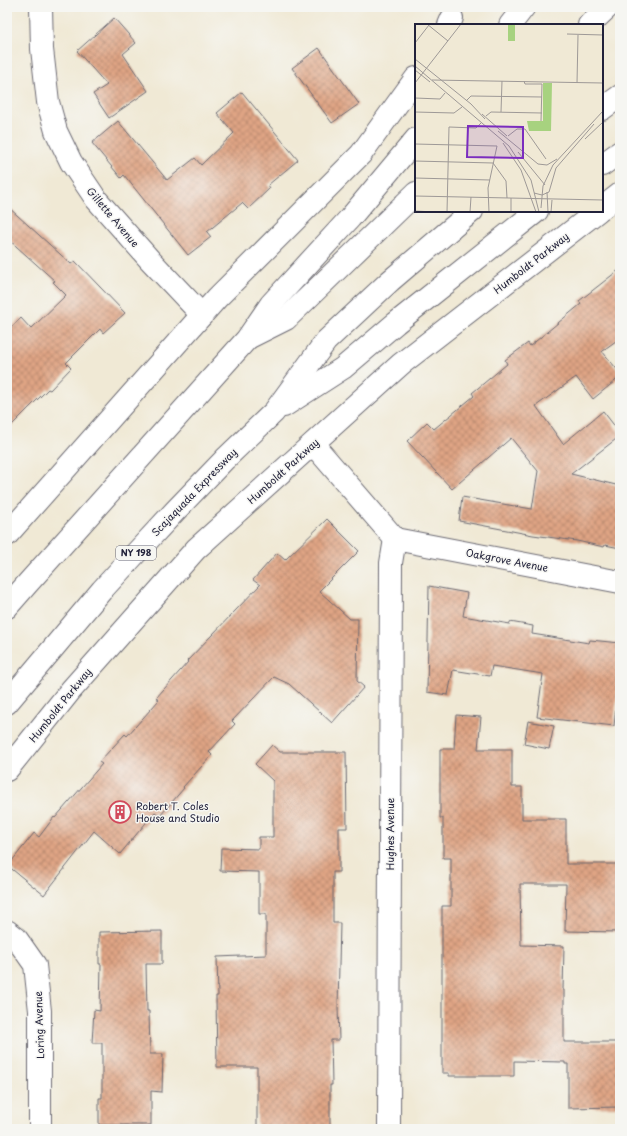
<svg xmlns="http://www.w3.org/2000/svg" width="627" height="1136" viewBox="0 0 627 1136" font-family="'Playpen Sans',sans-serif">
<defs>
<pattern id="building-cross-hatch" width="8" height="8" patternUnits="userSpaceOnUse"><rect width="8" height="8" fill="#dfa484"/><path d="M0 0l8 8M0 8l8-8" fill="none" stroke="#b4856d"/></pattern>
</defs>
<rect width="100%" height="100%" fill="#f6f6f2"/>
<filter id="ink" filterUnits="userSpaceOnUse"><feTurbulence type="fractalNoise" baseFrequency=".025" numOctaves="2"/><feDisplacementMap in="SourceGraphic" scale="8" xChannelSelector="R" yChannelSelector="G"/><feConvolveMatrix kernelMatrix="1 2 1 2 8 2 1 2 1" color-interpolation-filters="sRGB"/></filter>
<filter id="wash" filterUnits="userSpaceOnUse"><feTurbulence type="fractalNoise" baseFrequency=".012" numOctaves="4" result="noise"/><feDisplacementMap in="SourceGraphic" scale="16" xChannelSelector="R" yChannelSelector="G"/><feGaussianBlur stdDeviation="0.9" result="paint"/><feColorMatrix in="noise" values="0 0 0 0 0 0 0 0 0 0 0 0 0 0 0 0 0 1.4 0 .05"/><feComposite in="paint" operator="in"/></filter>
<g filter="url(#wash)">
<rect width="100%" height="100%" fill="#f0e9d5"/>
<g id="blocks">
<g fill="url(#building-cross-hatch)">
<polygon points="114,18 136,43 123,54 148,91 109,118 93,94 107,85 77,51"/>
<polygon points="319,48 359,104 332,123 292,68"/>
<polygon points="242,92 298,160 268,185 270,188 248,209 242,203 207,232 211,237 188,255 124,175 121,178 92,143 118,121 167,180 195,158 201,165 234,133 217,113"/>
<polygon points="7,206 71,264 75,261 125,313 103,333 100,329 66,363 71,368 50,390 48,389 7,430 7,331 21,318 31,329 66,295 53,282 55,281 7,238"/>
<polygon points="620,269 620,338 602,351 620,373 620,377 593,399 576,377 536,406 563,444 603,411 620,433 620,436 571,474 620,486 620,548 605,545 604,547 577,541 533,535 459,521 462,497 532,509 538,471 511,438 452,489 407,441 427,422 434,429 474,396 472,393 507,364 505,360 528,343 530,346 581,304 579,301"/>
<polygon points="327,519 359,551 319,591 350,619 358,619 357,681 364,687 332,723 289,684 274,677 232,721 235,724 209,752 212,755 183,787 184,788 160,816 155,812 120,854 94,831 44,895 8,866 34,833 39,837 54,817 55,818 102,764 99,762 125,734 127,736 159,700 156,698 188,662 187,661 260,585 253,580 277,553 285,560"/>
<polygon points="429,586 467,593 463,616 510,624 510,622 533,626 532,634 589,643 590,640 620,643 620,669 614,726 537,717 543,674 492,666 490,676 453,670 448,695 427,692"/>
<polygon points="456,715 481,717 478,749 512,749 512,787 522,787 522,819 566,819 566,864 620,864 620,932 565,931 566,884 520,884 521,945 564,946 563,990 564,990 564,1042 620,1042 620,1107 568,1108 568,1064 565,1064 565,1062 514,1061 514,1076 449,1076 449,1073 442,1073 442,906 451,906 451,858 443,858 443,818 440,818 440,749 454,749"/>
<polygon points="528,721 554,726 549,749 524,744"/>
<polygon points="272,745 280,752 346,752 347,828 339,828 339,872 333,872 333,923 340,923 338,1007 339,1040 331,1040 332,1085 330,1085 330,1129 257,1129 257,1067 217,1067 216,996 218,996 217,957 266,955 266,914 259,914 259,872 220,871 221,848 259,849 259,837 273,837 273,781 255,764"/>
<polygon points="162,931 162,964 146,964 147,1011 149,1011 150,1054 163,1054 162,1092 151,1091 151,1125 99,1125 99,1098 102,1098 102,1043 92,1043 94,1010 100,1011 101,964 99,964 99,932"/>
</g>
</g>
</g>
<g filter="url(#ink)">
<use href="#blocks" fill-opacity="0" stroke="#6a6871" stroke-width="1"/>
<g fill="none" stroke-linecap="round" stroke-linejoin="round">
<g stroke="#6a6871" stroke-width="24">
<g id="minor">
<polyline points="41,7 42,49 48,102 56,131 71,162 96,199 150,260 202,315"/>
<polyline points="449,25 452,18"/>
<polyline points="602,208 620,194"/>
<polyline points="313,444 395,539"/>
<polyline points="7,535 217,298 361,154 416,78"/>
<polyline points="395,539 620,582"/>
<polyline points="7,770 71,690 196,549 401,364 598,211"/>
<polyline points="7,931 16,938 35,965 40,1011 40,1129"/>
<polyline points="389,1129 391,563 395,539"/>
</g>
</g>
<g stroke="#6a6871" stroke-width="24">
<g id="highway">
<polyline points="510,25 524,7"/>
<polyline points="589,25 608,7"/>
<polyline points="602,109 620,96"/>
<polyline points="602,165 620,152"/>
<polyline points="250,337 286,319 416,193"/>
<polyline points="284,406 343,368 396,323 537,211"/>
<polyline points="7,607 28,583 247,339 271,304 350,218 416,139"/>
<polyline points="7,703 102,590 136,553 175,511 225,459 274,412 326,341 390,281 472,211"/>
</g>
</g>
<use href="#minor" stroke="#fff" stroke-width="22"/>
<use href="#highway" stroke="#fff" stroke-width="22"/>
</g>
</g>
<defs>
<g id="building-ring" transform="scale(1.15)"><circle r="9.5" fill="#f6f6f2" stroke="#d1495b" stroke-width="1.5"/><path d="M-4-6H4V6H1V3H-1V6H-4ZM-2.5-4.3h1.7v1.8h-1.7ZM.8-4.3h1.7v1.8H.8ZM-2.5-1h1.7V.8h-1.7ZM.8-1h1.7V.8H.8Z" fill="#d1495b"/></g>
</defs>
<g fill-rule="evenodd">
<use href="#building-ring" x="120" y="812"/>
</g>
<g text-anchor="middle" stroke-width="3" stroke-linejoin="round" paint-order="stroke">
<rect fill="#f6f6f2" stroke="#626272" stroke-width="1" x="116" y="546" width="40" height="14" rx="3"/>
<g font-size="9" font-weight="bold" fill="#22223b">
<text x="136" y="556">NY 198</text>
</g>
<g font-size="10" fill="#22223b" stroke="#f6f6f2">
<text transform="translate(113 217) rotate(50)" y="4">Gillette Avenue</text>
<text transform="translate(531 263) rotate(-38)" y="4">Humboldt Parkway</text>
<text transform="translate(283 471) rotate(-42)" y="4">Humboldt Parkway</text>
<text transform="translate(194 492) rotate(-46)" y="4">Scajaquada Expressway</text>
<text transform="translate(507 560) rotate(11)" y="4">Oakgrove Avenue</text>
<text transform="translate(60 705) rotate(-51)" y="4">Humboldt Parkway</text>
<text transform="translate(390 834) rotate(-90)" y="4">Hughes Avenue</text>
<text transform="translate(39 1025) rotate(-92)" y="4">Loring Avenue</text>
</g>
<g font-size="10" fill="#22223b" stroke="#f6f6f2" text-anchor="start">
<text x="136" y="810">Robert T. Coles<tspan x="136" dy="12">House and Studio</tspan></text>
</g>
</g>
<g transform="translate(415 24)">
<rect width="188" height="188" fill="#f0e9d5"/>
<path d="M93 0H100V17H93Z" fill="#a7d27f"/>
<path d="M128 59H137L136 107H114L112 97H128Z" fill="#a7d27f"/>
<path fill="none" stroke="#9e9997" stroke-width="1" d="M12 0 33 17M152 10 188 11M0 19 14 1M0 35 56 80M0 42 94 122 116 156 124 188M0 46 15 58M17 56 188 59M109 57 110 60H127L126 97M0 59 46 0M162 59 163 11M0 74 25 75 30 69M51 77 56 72 127 73M56 80 70 95M0 88 39 89 47 83M86 88 87 57M67 90 92 112M71 92 76 88 127 89M83 107 123 140 132 141 142 135M93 112 102 105H110L131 135M170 115 188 98M88 119 106 146 121 188M0 120 82 122M103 128 130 161M0 137 78 139 91 157 92 174M0 154 75 156M132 168 133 188M119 169 127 171 134 168 141 144 179 100M0 172 188 176M126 184 128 162 138 141 188 87M0 187 20 188M32 188 34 103 61 104 66 99M55 188 56 173M74 188 73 164 82 122M96 188V174M136 188 137 176"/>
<path fill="#7b2cbf" fill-opacity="0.15" stroke="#7b2cbf" stroke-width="2" d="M53 102 108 103V134L52 133Z"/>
<rect width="188" height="188" fill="none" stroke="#22223b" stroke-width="2"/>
</g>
<rect width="627" height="1136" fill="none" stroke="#f6f6f2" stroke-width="24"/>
</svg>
